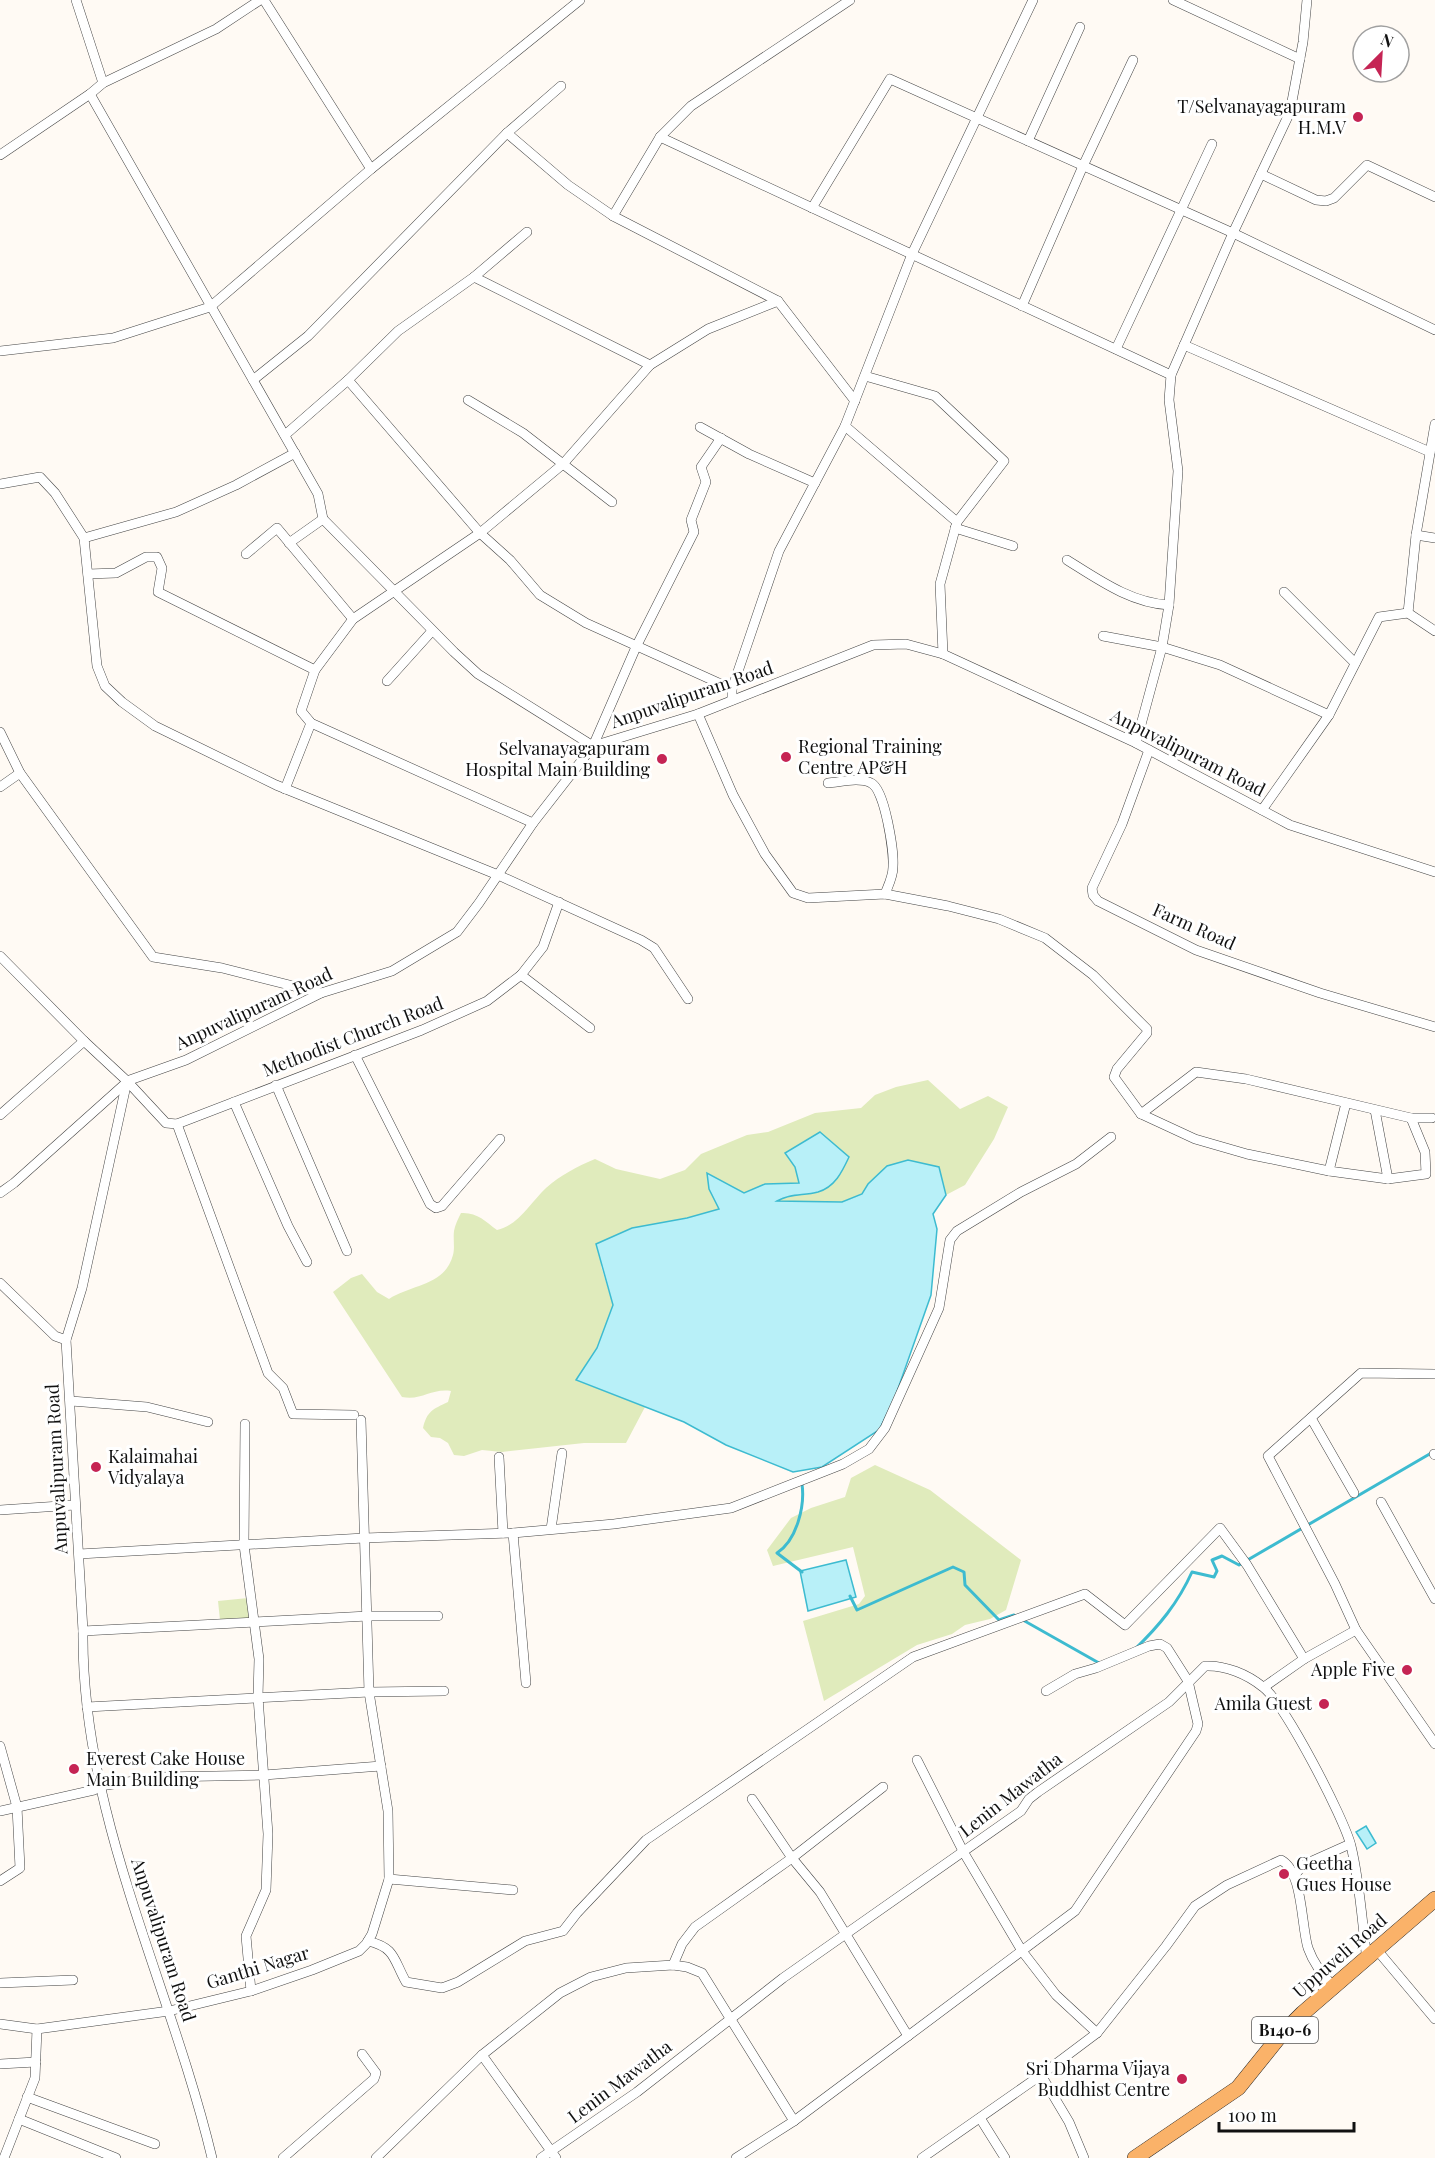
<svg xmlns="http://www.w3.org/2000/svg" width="1435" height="2158" viewBox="0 0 1435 2158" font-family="'Playfair Display',serif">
<rect width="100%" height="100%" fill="#fffaf4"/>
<g fill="#e0ebbc">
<path d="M928 1080 960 1109 988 1096 1008 1107 994 1139 965 1185 946 1195 939 1167 868 1184 862 1194 842 1202 774 1201 796 1194 819 1192 795 1167 800 1183 765 1184 744 1193 707 1173 709 1189 719 1209 687 1218 601 1266 613 1305 597 1348 576 1380 645 1407 626 1443H584L502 1452 482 1450 464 1456 454 1455 448 1443 440 1438 431 1437 423 1428C427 1411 433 1409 448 1402L451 1391C431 1388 422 1401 402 1397L333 1292 351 1278 362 1274 377 1292 389 1299C412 1284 445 1286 453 1255 455 1248 453 1239 454 1231 455 1225 458 1219 461 1213 477 1212 485 1221 497 1230 519 1225 530 1203 546 1188 561 1175 576 1167 595 1159L616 1169 660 1179 685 1170 701 1154 747 1135 768 1132 815 1113 861 1108 875 1095 896 1087Z"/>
<polygon points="875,1465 930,1490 1021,1560 1006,1610 990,1619 965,1625 952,1634 917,1645 824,1701 803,1621 859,1604 865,1596 853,1547 773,1566 767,1550 791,1518 811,1508 845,1497 851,1478"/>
<polygon points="248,1598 249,1618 220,1620 218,1601"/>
</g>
<g fill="#b8f0f8" stroke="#3dbbd0" stroke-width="1.5">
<path d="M820 1132 849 1157C842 1172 835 1187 818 1192 803 1196 791 1193 777 1201L842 1202 862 1194 868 1184 887 1166 908 1160 939 1167 946 1195 933 1214 937 1229 931 1295 894 1400 879 1430 822 1467 793 1472 726 1445 684 1422 576 1380 597 1348 613 1305 596 1244 632 1228 687 1218 719 1209 709 1189 707 1173 744 1193 765 1184 799 1183 795 1167 785 1153Z"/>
<polygon points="846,1560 856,1597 808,1611 800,1571"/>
<polygon points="1366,1826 1376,1843 1367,1849 1356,1832"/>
</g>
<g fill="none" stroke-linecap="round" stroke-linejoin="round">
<g stroke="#3dbbd0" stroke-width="3">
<path d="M802 1484C805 1506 797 1540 777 1553L802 1572"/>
<polyline points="850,1596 857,1610 953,1567 964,1572 965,1585 999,1620 1014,1615 1099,1663"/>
<path d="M1135 1649C1159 1626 1178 1603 1192 1572L1214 1577 1217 1571 1212 1560 1222 1556 1239 1565 1433 1452"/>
</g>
<g stroke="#444" stroke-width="10">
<g id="minor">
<polyline points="76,0 103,83"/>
<polyline points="264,0 371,169"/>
<polyline points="1173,0 1300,59"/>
<polyline points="90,94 318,494 323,519 454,652 478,674 593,746 636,647 694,532 691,520 706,482 701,467 721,438"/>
<polyline points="507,133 568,185 613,216 778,301 855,401"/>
<polyline points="660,137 1171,375"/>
<polyline points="1028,141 1080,27"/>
<polyline points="0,155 90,94 103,83 216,29 260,0"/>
<polyline points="1261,174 1316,200 1326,201 1334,198 1367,165 1435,197"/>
<polyline points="812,208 890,79 1233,233 1435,330"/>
<polyline points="613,216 660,137 691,106 850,0"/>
<polyline points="527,232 474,277 398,331 348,380 480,533 510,560 540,595 586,623 732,689"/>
<polyline points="474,277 650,365"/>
<polyline points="1022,306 1083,166 1133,60"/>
<polyline points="1184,345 1430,452"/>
<polyline points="1116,349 1212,144"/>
<polyline points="0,351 113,338 210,307 371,169 580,0"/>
<polyline points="865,376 935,396 1004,461 957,522 940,584 943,654"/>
<polyline points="253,380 308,336 507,133 561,86"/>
<polyline points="468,400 523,433 612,502"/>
<polyline points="845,426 957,522"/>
<polyline points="700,427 749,454 815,483"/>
<polyline points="285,435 348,380"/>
<polyline points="0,484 40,477 55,493 84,538 97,666 105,686 122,702 155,726 276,785 498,875 641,940 654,948 688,999"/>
<polyline points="955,528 1013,546"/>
<polyline points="1416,535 1435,538"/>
<polyline points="84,538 176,512 236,485 295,453"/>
<polyline points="289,543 323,519"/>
<polyline points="246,554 277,528 353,619"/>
<path d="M1067 560C1099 580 1131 603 1169 605"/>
<polyline points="88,574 116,573 146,557 157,557 162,568 158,592 315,670"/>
<polyline points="1284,592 1355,663"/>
<polyline points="1408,613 1416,535 1435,424"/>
<polyline points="1103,636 1162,647 1220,665 1329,715"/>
<polyline points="387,681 432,631"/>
<polyline points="732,700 732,689 779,551 845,426 912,254 1033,0"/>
<polyline points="698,714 733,795 765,854 793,893 808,898 885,894 948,906 999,919 1045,938 1093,975 1147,1029 1147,1033 1117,1069 1114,1077 1141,1114 1196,1072 1246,1079 1411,1118 1432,1118"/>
<polyline points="0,732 20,773 153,957 222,968 321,993"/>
<polyline points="1136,743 1162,647 1169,605 1178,471 1169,400 1171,375 1233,233 1290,112 1303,42 1307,0"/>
<polyline points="1149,750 1122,824 1092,888 1093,895 1098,901 1196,950 1320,993 1435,1027"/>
<path d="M828 783C841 782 859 777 871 783 885 789 894 852 893 867 893 877 888 886 885 894"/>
<polyline points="0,787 20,773"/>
<polyline points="285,789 311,723"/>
<polyline points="1262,810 1329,715 1379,617 1408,613 1435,631"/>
<polyline points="533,823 311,723 301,711 315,670 353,619 480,533 563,464 650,365 708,329 778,301"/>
<polyline points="0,956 84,1041 127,1081 166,1123 177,1124 422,1030 487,1001 521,975 543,947 559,902"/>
<polyline points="521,975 590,1028"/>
<polyline points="355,1055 430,1204 436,1208 442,1206 500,1139"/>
<polyline points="276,1085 347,1251"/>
<polyline points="234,1102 288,1226 307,1262"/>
<polyline points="1346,1103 1329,1171 1388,1179"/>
<polyline points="1375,1110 1388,1179 1426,1174 1425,1152 1411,1118"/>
<polyline points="1141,1114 1195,1139 1247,1154 1329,1171"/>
<polyline points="0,1115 84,1041"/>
<polyline points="177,1124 268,1373 283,1388 293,1414 354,1415"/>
<polyline points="0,1193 14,1183 127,1082"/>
<polyline points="0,1283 55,1336 66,1340"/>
<polyline points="1435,1374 1361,1373 1268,1456 1335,1584 1356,1630 1435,1744"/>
<polyline points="71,1401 147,1407 208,1422"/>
<polyline points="1311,1418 1354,1493"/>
<polyline points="245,1424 244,1545 259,1659 258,1697 268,1834 266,1890 246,1936 251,1991"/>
<polyline points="1434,1454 1435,1455"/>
<polyline points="499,1457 503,1533"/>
<polyline points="1381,1502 1435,1599"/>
<polyline points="0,1510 75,1505"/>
<polyline points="551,1529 562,1453"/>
<polyline points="513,1533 526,1683"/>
<polyline points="79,1554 364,1538 513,1533 614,1524 731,1508 843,1464 869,1449 885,1428 939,1308 950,1240 957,1231 1021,1192 1076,1164 1111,1137"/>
<polyline points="83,1631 368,1616 438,1616"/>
<polyline points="1264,1687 1304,1659 1356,1630"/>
<polyline points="87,1707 369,1692 444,1691"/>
<polyline points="0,1746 17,1807 20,1868 0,1881"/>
<polyline points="917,1760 964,1853 1022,1951 1056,1995 1097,2033"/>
<polyline points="752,1799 792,1858 820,1892 908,2036 1075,1911 1196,1731 1198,1724 1188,1681 1167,1648 1160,1644 1149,1646 1096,1668 1075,1674 1046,1691"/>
<polyline points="0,1811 94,1790 100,1786 161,1777 264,1775 381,1766"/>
<polyline points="1295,1875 1303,1865 1350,1844"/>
<polyline points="389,1879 513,1890"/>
<path d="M368 1941C396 1948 393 1959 406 1982L442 1988 458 1982 525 1941 563 1931 577 1913 646 1840 913 1657 1085 1594 1125 1625 1220 1528 1247 1565 1304 1659"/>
<polyline points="1377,1950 1435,2019"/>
<polyline points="673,1965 682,1944 695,1927 792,1858 883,1787"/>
<polyline points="0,1983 73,1980"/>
<polyline points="0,2024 37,2029"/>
<polyline points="482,2055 556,2158"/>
<polyline points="0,2064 36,2062"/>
<polyline points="1041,2075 1069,2122 1084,2158"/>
<polyline points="27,2097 155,2144"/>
<polyline points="980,2118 1005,2158"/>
<polyline points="19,2119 116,2158"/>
<polyline points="4,2158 35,2078 37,2029 169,2011 251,1991 312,1970 359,1951 366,1944 372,1934 389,1879 388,1811 369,1692 361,1420"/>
<path d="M212 2158C170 1982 81 1816 83 1631L66 1340 82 1288 127 1081 186 1060 321 993 392 971 457 932 479 903 533 823 593 746 698 714 873 645 906 644 943 654 1136 743 1290 825 1435 872"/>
<polyline points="283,2158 374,2079 376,2073 362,2054"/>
<polyline points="376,2158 482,2055 560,1993 591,1977 626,1968 673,1965 687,1967 702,1973 794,2121"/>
<path d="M541 2158 637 2092 783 1978 1021 1811 1029 1799 1038 1792 1169 1702 1205 1666C1225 1665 1247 1674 1263 1687 1285 1704 1344 1818 1351 1846 1360 1883 1362 1922 1367 1960"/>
<polyline points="736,2158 794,2121 908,2036"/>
<path d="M922 2158 1041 2075 1097 2033 1166 1946 1195 1906 1227 1885 1281 1860C1303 1871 1301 1925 1308 1948 1313 1962 1323 1976 1334 1987"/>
</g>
</g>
<g stroke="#222" stroke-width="16">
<polyline id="primary" points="1135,2158 1238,2088 1279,2037 1303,2013 1435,1899"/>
</g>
<use href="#minor" stroke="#fff" stroke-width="9"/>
<use href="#primary" stroke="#fab269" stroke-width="15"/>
</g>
<g fill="#c52454" stroke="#fff" stroke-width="2">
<circle cx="1358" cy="117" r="6"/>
<circle cx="786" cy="757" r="6"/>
<circle cx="662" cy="759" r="6"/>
<circle cx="96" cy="1467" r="6"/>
<circle cx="1407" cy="1670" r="6"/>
<circle cx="1324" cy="1704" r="6"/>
<circle cx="74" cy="1769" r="6"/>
<circle cx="1284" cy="1874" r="6"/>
<circle cx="1182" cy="2079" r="6"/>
</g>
<g text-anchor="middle" stroke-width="6" stroke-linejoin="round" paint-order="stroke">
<rect fill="#fff" stroke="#585858" stroke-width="1.5" x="1252" y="2017" width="66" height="26" rx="4.5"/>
<g font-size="16" font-weight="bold" fill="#111">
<text x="1285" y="2036">B140-6</text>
</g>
<g font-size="18" fill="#111" stroke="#fff" text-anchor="end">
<text x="1346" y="113">T/Selvanayagapuram<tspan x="1346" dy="21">H.M.V</tspan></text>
<text x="798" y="753" text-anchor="start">Regional Training<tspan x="798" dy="21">Centre AP&amp;H</tspan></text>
<text x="650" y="755">Selvanayagapuram<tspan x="650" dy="21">Hospital Main Building</tspan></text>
<text x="108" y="1463" text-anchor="start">Kalaimahai<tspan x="108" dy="21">Vidyalaya</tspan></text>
<text x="1395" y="1676">Apple Five</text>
<text x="1312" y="1710">Amila Guest</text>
<text x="86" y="1765" text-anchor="start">Everest Cake House<tspan x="86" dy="21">Main Building</tspan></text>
<text x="1296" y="1870" text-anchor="start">Geetha<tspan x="1296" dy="21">Gues House</tspan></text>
<text x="1170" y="2075">Sri Dharma Vijaya<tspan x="1170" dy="21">Buddhist Centre</tspan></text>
</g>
<g font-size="18" fill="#111" stroke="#fff">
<text transform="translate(692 695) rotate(-19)" y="6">Anpuvalipuram Road</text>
<text transform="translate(1188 753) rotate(27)" y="6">Anpuvalipuram Road</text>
<text transform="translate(1194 927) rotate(24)" y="6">Farm Road</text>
<text transform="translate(254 1009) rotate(-25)" y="6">Anpuvalipuram Road</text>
<text transform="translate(353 1037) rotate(-21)" y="6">Methodist Church Road</text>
<text transform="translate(57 1469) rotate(-93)" y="6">Anpuvalipuram Road</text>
<text transform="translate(1011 1795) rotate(-38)" y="6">Lenin Mawatha</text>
<text transform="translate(163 1940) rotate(72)" y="6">Anpuvalipuram Road</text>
<text transform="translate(1340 1956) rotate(-41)" y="6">Uppuveli Road</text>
<text transform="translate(258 1968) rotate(-17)" y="6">Ganthi Nagar</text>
<text transform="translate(620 2082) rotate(-37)" y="6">Lenin Mawatha</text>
</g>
</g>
<g transform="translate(1381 54) rotate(24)"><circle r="28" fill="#ffffff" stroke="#a0a0a0" stroke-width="1.5"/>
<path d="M0-4.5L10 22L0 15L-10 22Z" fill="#c52454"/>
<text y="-9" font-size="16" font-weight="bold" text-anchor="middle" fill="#111111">N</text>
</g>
<path d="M1219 2122v9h135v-9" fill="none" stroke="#111111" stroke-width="3"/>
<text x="1228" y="2122" font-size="18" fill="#111111" stroke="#ffffff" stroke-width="4.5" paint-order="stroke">100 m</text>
</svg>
